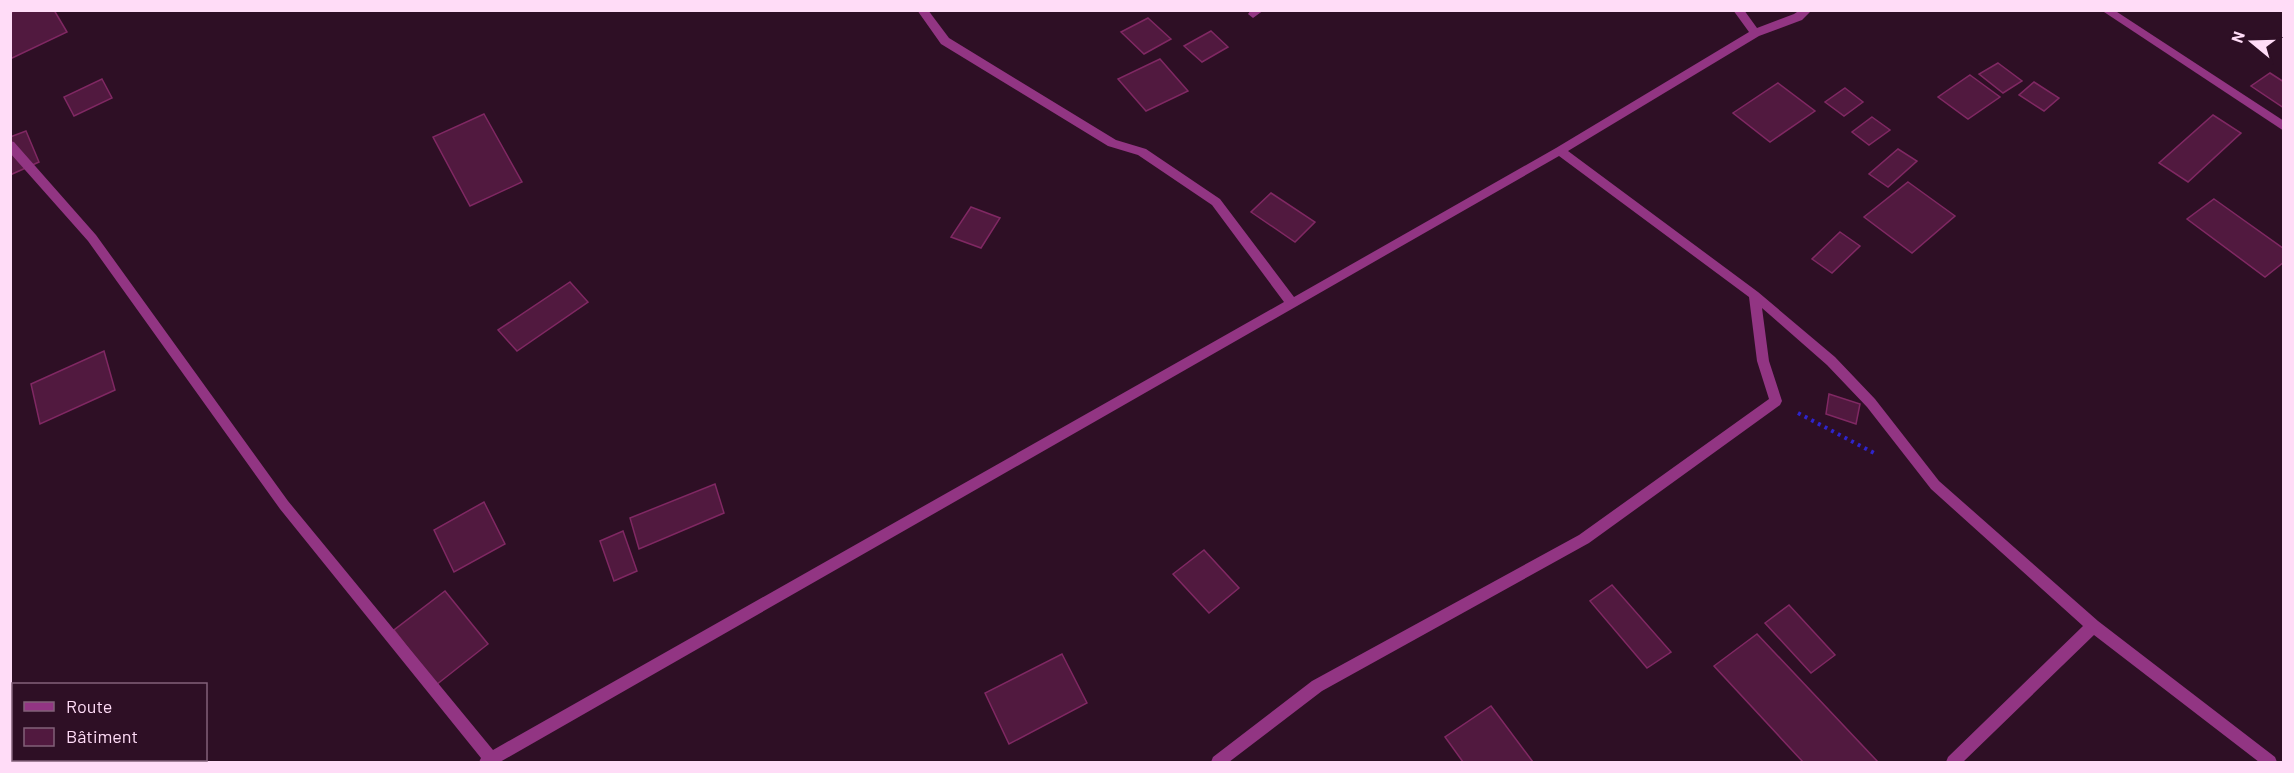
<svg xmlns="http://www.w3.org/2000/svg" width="2294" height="773" viewBox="0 0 2294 773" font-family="Barlow,sans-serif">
<rect width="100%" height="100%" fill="#2e0f25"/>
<g fill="#51193f" stroke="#802863" stroke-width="1.5">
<polygon points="15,10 54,10 67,32 10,59 10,13"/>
<polygon points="1148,18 1171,39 1144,54 1121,32"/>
<polygon points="1211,31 1228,47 1202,62 1184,46"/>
<polygon points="1160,59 1188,91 1146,111 1118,79"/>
<polygon points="1998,63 2022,81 2003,93 1979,74"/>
<polygon points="2270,73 2284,82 2284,108 2251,86"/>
<polygon points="1970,75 2000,97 1968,119 1938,97"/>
<polygon points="102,79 112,98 74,116 64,97"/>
<polygon points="2034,82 2059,98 2044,111 2019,95"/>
<polygon points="1778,83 1815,111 1770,142 1733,113"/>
<polygon points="1845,88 1863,102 1844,116 1825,102"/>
<polygon points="484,114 522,182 470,206 433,137"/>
<polygon points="2213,115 2241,133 2188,182 2159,163"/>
<polygon points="1872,117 1890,130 1869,145 1852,132"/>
<polygon points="26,131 39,162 10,175 10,137"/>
<polygon points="1898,149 1917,161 1888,187 1869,174"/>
<polygon points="1908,182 1955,216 1912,253 1864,217"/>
<polygon points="1271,193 1315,222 1295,242 1251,212"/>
<polygon points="2214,199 2284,249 2284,262 2265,277 2187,219"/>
<polygon points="971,207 1000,218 981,248 951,237"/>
<polygon points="1840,232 1860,246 1832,273 1812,259"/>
<polygon points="570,282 588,302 517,351 498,330"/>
<polygon points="104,351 115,390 40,424 31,384"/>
<polygon points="1829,394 1860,404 1856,424 1826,414"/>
<polygon points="715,484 724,513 639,549 630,518"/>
<polygon points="484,502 505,544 454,572 434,530"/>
<polygon points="623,531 637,571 614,581 600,541"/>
<polygon points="1204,550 1239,588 1209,613 1173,574"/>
<polygon points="1612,585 1671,652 1647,668 1590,601"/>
<polygon points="445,591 488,644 436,685 394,630"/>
<polygon points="1789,605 1835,655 1811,673 1765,623"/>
<polygon points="1757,634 1878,762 1803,762 1714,666"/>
<polygon points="1062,654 1087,703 1009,744 985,693"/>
<polygon points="1491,706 1533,762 1463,762 1445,737"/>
</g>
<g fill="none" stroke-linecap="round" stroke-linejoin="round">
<polyline stroke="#2e24cb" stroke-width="4" stroke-dasharray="3 4.5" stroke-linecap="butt" points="1798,413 1876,454"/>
<g fill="#923583" fill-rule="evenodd">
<polygon points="917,10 928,10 949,38 1116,140 1146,149 1220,199 1294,297 1556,148 1749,32 1733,10 1744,10 1757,28 1794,14 1800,10 1812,10 1802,20 1759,36 1568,151 1758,292 1835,357 1875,399 1939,481 2098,621 2275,757 2277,762 2259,762 2094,635 1963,762 1946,762 1948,757 2083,626 1931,489 1867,407 1827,365 1762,308 1769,361 1782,401 1780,405 1589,543 1322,691 1229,762 1211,762 1213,757 1312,681 1579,535 1769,399 1757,361 1749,297 1559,156 500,762 479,762 481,758 280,509 88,241 10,153 10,141 14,142 96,235 288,501 493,750 1284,302 1212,205 1138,155 1108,146 941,44"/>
<polygon points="1251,10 1264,10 1253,18 1248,14"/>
<polygon points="2101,10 2114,10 2284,121 2284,131"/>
</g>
</g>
<rect width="2294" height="773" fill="none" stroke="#ffdcf7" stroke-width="24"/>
<rect x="12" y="683" width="195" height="78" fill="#2e0f25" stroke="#826179" stroke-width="1.5"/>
<rect x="24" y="702" width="30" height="9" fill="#923583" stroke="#826179" stroke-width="1.5"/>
<text x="66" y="713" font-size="18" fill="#ffdcf7">Route</text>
<rect x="24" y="728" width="30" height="18" fill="#51193f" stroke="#826179" stroke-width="1.5"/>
<text x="66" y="743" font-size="18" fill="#ffdcf7">Bâtiment</text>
<g transform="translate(2252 42) rotate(289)" stroke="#2e0f25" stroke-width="4.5" paint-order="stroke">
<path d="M0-4.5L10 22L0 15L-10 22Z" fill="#ffdcf7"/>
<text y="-9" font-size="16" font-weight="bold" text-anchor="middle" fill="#ffdcf7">N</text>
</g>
</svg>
